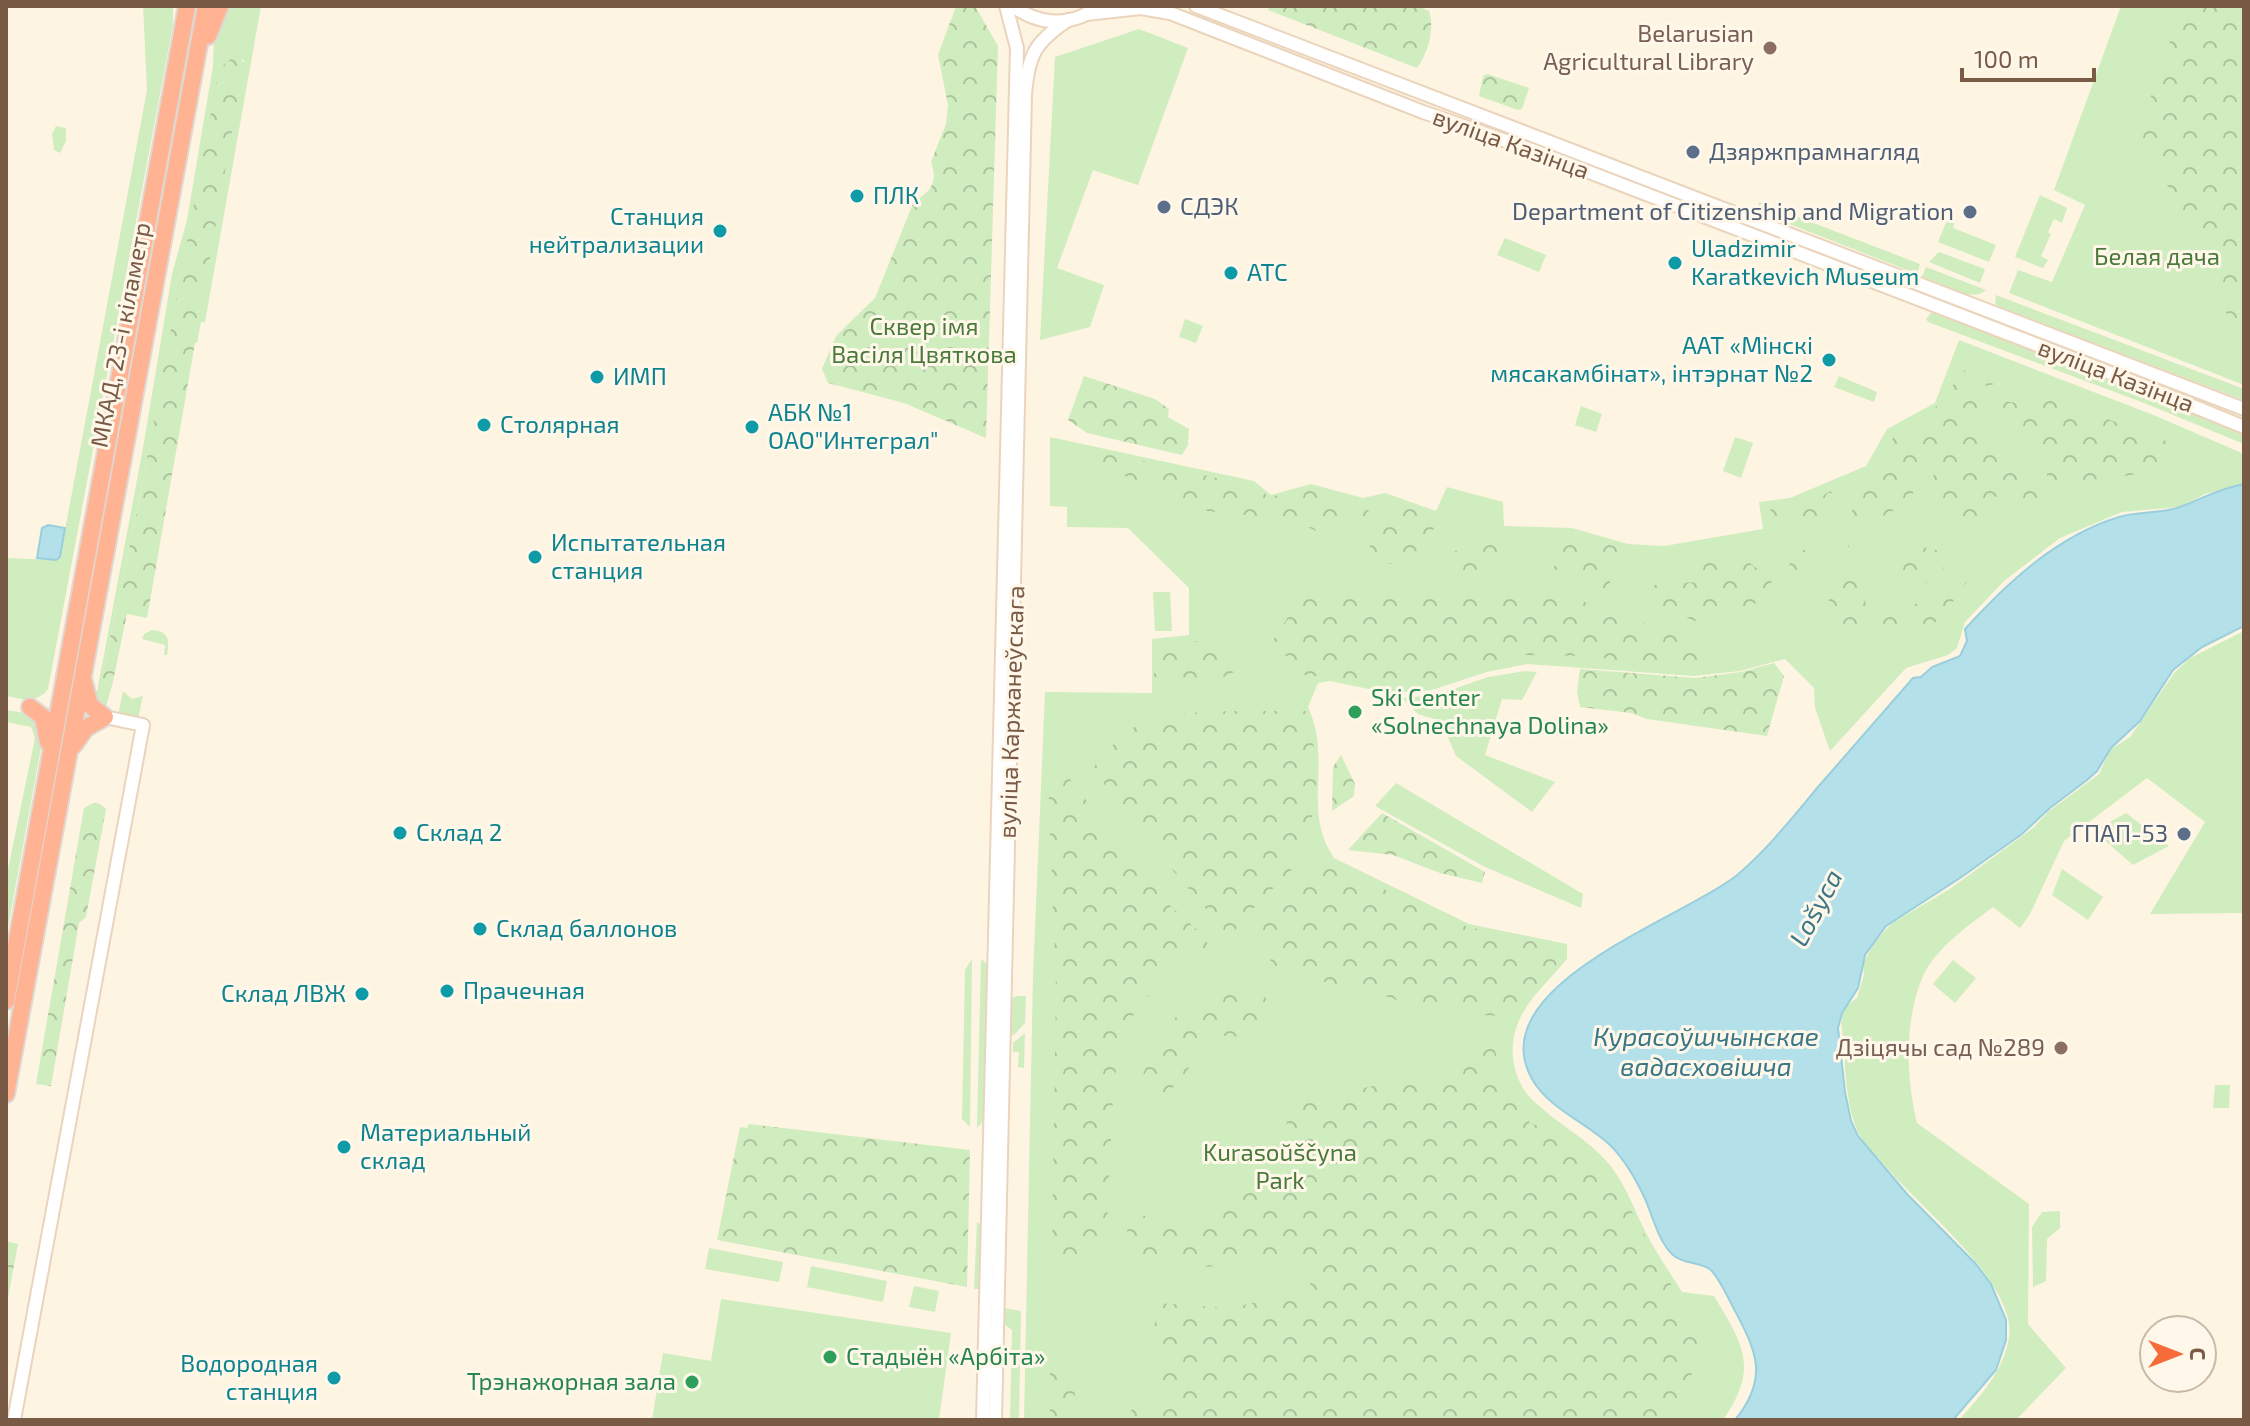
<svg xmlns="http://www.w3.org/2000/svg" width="2250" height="1426" viewBox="0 0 2250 1426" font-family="'Exo 2',sans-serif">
<defs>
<pattern id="forest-crowns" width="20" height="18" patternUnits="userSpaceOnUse" patternTransform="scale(2)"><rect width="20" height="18" fill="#d0edbf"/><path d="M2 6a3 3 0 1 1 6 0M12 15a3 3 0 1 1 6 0" fill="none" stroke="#aec39d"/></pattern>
</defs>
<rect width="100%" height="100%" fill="#fef4e2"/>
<g fill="#d0edbf">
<path d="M143 6H173V25L48 689C37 704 22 699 6 696V558L56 560 60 557 147 90Z"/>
<polygon points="225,6 261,6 205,322 201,322 197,343 192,342 244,60 232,59 220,69 138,506 101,680 112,686 106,706 102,708 97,703 96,697 143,448 172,274 187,220 213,66 214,39"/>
<polygon points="2121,6 2244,6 2244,385 2009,293 2018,270 2052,282 2085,205 2054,190"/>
<polygon points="1139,29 1188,48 1138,185 1093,170 1057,268 1104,285 1090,327 1040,340 1055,57"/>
<polygon points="56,126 66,128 66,141 60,153 54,150 52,134"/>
<polygon points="2040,195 2067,208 2062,223 2054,219 2048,232 2051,234 2041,256 2048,260 2043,268 2015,257"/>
<polygon points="1759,202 1920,264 1917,274 1764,214 1758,208"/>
<polygon points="1947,220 1954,223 1953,228 1996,245 1989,262 1938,242"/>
<polygon points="1505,238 1546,255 1539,272 1497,255"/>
<polygon points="1939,252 1985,269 1980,283 1929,262"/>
<path d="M1926 267 1986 290C1970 304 1939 283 1922 277Z"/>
<polygon points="1996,295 2244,389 2244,400 1999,308 1995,303"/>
<polygon points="1931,313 1937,313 2212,418 2244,433 2244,444 2144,403 1928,322 1926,319"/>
<polygon points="1185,319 1203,326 1196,343 1179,337"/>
<path d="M1959 340 2156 416 2244 454V484L2205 494 2180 507 2122 512 2060 538 2004 581 1965 622 1957 648 1948 655 1906 668 1830 751 1815 708 1814 688 1785 659 1740 671 1694 676 1527 664 1487 672 1432 690 1388 693 1330 681 1318 683 1308 707C1333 761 1301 810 1334 858L1469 924 1567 944V959C1553 976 1535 992 1524 1011 1505 1042 1510 1082 1538 1105 1561 1126 1589 1140 1609 1164 1625 1184 1633 1206 1644 1229 1655 1251 1669 1271 1682 1292L1714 1296C1744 1346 1759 1368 1723 1420H1024L1033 975 1045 692 1152 693V639L1189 635V588L1128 528 1067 527V507L1050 506V437L1254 481 1271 495 1311 484 1363 498 1385 493 1436 511 1447 487 1503 502 1504 526 1572 528 1628 544 1664 546 1763 529 1759 502 1790 498 1866 466 1887 429 1935 403Z"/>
<polygon points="1839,376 1877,392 1874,402 1834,387"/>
<polygon points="1581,406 1602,414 1596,432 1575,425"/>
<polygon points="1735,437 1753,443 1741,478 1723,471"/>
<polygon points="1153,592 1170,592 1172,631 1155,631"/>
<path d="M152 630C169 631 170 641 167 655H164L165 645 142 639 144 634Z"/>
<path d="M2244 631V913L2150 914 2205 822 2147 778 2064 841 2030 914 2020 928 1993 907C1969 925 1936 948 1923 976 1904 1020 1906 1078 1917 1123L2029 1204 2028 1324 2066 1368 2016 1420H1959C1981 1395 2003 1372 2009 1338 2018 1285 1920 1207 1887 1168 1878 1157 1863 1144 1857 1130 1849 1112 1847 1090 1845 1070 1844 1062 1847 1054 1845 1046 1841 1028 1836 1010 1857 998L1864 975 1863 963 1875 942 1892 923 1950 889 2033 828 2048 812 2099 774 2110 750 2130 737 2175 672 2190 658Z"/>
<polygon points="1525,671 1537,672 1522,700 1502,699 1485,755 1555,782 1532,812 1456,756 1441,721 1418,714 1402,698 1436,695 1488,677"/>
<polygon points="123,691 132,699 143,696 138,719 118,716"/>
<path d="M6 710C31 714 34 712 43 737L6 938V879L35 738 31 727 6 722Z"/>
<polygon points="1396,783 1583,894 1581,908 1483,866 1375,806"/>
<polygon points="2126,813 2169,846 2133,865 2094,831"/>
<polygon points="2062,869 2103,897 2088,920 2052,895"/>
<polygon points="972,959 970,1127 962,1119 965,970"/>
<polygon points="981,959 988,965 985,1119 977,1128"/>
<polygon points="1953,960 1976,978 1955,1003 1933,984"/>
<polygon points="1017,996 1026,996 1025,1023 1014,1035 1008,1036 1009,999"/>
<polygon points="1025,1033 1024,1068 1018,1067 1019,1052 1013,1052 1013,1043"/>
<polygon points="2215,1085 2230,1085 2229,1108 2213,1108"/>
<polygon points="2060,1211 2060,1228 2047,1239 2046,1281 2033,1287 2032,1227 2042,1212"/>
<polygon points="977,1222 983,1226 981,1289 974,1289"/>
<polygon points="709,1248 783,1262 779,1282 705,1269"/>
<polygon points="811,1266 887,1281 883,1302 807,1287"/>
<polygon points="914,1286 939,1291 935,1312 909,1307"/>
<polygon points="721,1299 951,1333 939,1420 652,1420 663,1353 711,1361"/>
<polygon points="1004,1308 1021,1311 1019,1420 1010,1420 1012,1330 1004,1324"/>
</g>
<g fill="url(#forest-crowns)">
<path d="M956 6H975L998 46 986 438 904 403 828 383 822 369 836 336 875 298 914 201C932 192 938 181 931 162L946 124 948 105 938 55Z"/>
<path d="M1269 6H1418L1429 11C1435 29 1428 53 1417 68L1268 10Z"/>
<polygon points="2182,6 2244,6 2243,342 2229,320 2203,249 2138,134"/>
<polygon points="240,58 244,63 147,618 127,614 112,686 101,680 138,506 219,69 231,59"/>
<polygon points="1487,74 1529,88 1522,109 1518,110 1479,96 1483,76"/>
<polygon points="1965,370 2000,383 1973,388 1981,405 1967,428 2037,474 2041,504 2029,511 1987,493 1987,509 1974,525 1952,523 1924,501 1933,487 1934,470 1920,477 1910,500 1886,515 1850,526 1848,518 1893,438 1924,422"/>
<polygon points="1084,376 1155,399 1169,409 1168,417 1189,429 1188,445 1182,455 1087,433 1068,420"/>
<path d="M2048 397 2177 445C2160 483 2115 472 2081 483 2070 486 2060 491 2050 495L2041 432 2002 437V401L2030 405Z"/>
<polygon points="1096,450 1255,487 1270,497 1313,487 1372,512 1348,527 1318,532 1294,520 1207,511 1164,490 1122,475 1093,455"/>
<polygon points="1831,491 1833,497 1823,517 1777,530 1769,506 1792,512"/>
<polygon points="1386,503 1408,503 1439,521 1420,549 1390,564 1368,551"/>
<polygon points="1569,538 1621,547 1607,592 1551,573"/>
<path d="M1478 544 1524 546 1522 555C1499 564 1479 571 1454 573L1446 554Z"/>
<polygon points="1848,544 1865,594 1867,624 1827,624 1830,587 1848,573"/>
<polygon points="1799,545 1811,556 1811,578 1786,572"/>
<polygon points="1919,546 1948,553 1943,571 1923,585 1894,577 1885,565"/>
<polygon points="1702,554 1746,560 1772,581 1759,602 1698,622 1648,603 1654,585 1698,582"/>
<polygon points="1971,562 1982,567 1961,588 1944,616 1930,626 1897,632 1873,631 1876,616 1886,610 1938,599 1952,579"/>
<polygon points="1474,589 1548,590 1582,601 1700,644 1722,667 1663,668 1592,656 1515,655 1428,681 1395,686 1336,682 1332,674 1307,677 1272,642 1288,617 1306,599 1355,592 1433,592"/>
<polygon points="1209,640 1242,668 1222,678 1154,677 1154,645"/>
<polygon points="1774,663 1784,676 1767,736 1647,719 1631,713 1580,707 1577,692 1580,669 1695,678 1741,672"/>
<path d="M1307 711 1316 758V781L1315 803 1307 840 1298 863 1246 916 1230 937 1163 859 1092 769C1106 752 1121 734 1141 723 1170 707 1270 712 1307 711Z"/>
<polygon points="1341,755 1355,784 1354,796 1332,811 1333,767"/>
<path d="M1068 777 1166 902 1206 938 1209 950 1160 957 1162 992 1144 997 1126 1028 1114 1079 1107 1221C1100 1233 1100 1245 1093 1258L1090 1259 1056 1258 1052 1252 1056 987 1048 779Z"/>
<polygon points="93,803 100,804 106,809 86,917 79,923 51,1086 36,1084 84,808"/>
<polygon points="1382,813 1485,872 1482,883 1440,873 1393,855 1348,850"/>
<path d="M1334 866 1467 927 1562 946C1564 966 1525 1007 1507 1016L1479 1015 1403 1005 1393 998 1326 982 1296 979 1270 963 1272 952 1269 940 1255 933 1257 920 1311 873Z"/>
<polygon points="1233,987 1259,994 1285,1009 1244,1037 1206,1035 1187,1071 1159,1104 1137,1090 1152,1051 1180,1011 1200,1015"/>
<polygon points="1492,1040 1505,1086 1530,1123 1569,1137 1604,1169 1625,1199 1680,1301 1700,1350 1689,1382 1665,1420 1122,1420 1137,1404 1161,1400 1154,1337 1156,1303 1231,1308 1310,1289 1311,1254 1198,1268 1188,1258 1126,1262 1128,1212 1178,1224 1216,1213 1288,1156 1286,1106 1373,1086 1443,1075"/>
<polygon points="749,1124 970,1150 967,1287 717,1240 740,1127 747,1128"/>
<polygon points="6,1241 18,1244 6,1309"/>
<polygon points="1050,1367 1078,1367 1072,1420 1050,1420"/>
</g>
<g fill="#b4e0ea" stroke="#99cfdd" stroke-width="2">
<path d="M2244 484V626L2202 647 2173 670 2140 721 2111 748 2097 771 2087 780 2050 808 2022 834 1960 878 1886 926 1865 955 1858 988 1842 1013 1838 1028 1845 1092 1851 1121 1858 1136 1907 1194 1975 1263 1991 1284 2006 1320V1340L1996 1370 1953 1420H1735C1769 1378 1757 1352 1734 1309 1727 1296 1721 1281 1711 1270 1700 1261 1684 1265 1673 1255 1659 1242 1653 1218 1646 1201 1637 1181 1626 1161 1610 1145 1586 1122 1549 1109 1532 1079 1479 986 1685 917 1736 876 1767 850 1792 818 1818 787 1850 750 1882 714 1913 678L1921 677 1932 667 1960 656 1967 641 1965 629C2008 582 2057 536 2119 517 2139 511 2161 514 2180 507 2202 499 2220 488 2244 484Z"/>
<polygon points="48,525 65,528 60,557 56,560 37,558 42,528"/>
</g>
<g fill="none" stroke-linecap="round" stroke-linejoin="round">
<g stroke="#ebd4bc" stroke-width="16">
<g id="secondary">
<path d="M1013 6C1037 24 1066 27 1092 11"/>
<polyline points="1196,6 2244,409"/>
<polyline points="1086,14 1141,8 1170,13 1423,112 1537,152 2144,386 2244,427"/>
<polyline points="14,1420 143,725 105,717"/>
<polyline points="983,1420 1017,48 1006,6"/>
<path d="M995 1420 1025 95C1028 55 1035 42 1068 20"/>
</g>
</g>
<g stroke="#dfd7d2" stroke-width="20">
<g id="highway">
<polyline points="208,36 220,6"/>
<polyline points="30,707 43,717 48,742"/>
<polyline points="73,746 86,728 105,717 90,705 84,683"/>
<polyline points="6,1001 187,6"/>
<polyline points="6,1094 206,6"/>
</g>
</g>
<use href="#secondary" stroke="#fff" stroke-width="12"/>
<use href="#highway" stroke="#ffb392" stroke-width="16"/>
</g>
<g fill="#8d6e63" stroke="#fff8ea" stroke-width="3">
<circle cx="1770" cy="48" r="8"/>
<circle cx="2061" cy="1048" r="8"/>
</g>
<g fill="#5c6f8a" stroke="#fff8ea" stroke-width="3">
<circle cx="1693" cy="152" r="8"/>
<circle cx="1164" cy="207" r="8"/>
<circle cx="1970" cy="212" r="8"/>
<circle cx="2184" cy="834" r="8"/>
</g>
<g fill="#0f9aa8" stroke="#fff8ea" stroke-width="3">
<circle cx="857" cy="196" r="8"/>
<circle cx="720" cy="231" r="8"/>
<circle cx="1675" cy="263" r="8"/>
<circle cx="1231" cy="273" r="8"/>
<circle cx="1829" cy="360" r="8"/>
<circle cx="597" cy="377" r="8"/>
<circle cx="484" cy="425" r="8"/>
<circle cx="752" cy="427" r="8"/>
<circle cx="535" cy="557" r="8"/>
<circle cx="400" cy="833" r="8"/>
<circle cx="480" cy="929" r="8"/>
<circle cx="447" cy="991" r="8"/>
<circle cx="362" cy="994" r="8"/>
<circle cx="344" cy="1147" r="8"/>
<circle cx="334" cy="1378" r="8"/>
</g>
<g fill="#2e9e5b" stroke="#fff8ea" stroke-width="3">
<circle cx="1355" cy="712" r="8"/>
<circle cx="830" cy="1357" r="8"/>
<circle cx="692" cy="1382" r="8"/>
</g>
<g text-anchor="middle" stroke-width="6" stroke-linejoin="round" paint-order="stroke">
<g font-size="24" fill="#785e54" stroke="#fff8ea" text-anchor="end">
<text x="1754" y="42">Belarusian<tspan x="1754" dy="28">Agricultural Library</tspan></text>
<text x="2045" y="1056">Дзіцячы сад №289</text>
</g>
<g font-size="24" fill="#795a45" stroke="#fff8ea">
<text transform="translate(1511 144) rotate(20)" y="8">вуліца Казінца</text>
<text transform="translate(121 335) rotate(-79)" y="8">МКАД, 23-і кіламетр</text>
<text transform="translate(2116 376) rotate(21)" y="8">вуліца Казінца</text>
<text transform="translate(1012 712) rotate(-88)" y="8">вуліца Каржанеўскага</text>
</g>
<g font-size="24" fill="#4e5e75" stroke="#fff8ea" text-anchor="start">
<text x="1709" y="160">Дзяржпрамнагляд</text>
<text x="1180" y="215">СДЭК</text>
<text x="1954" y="220" text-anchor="end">Department of Citizenship and Migration</text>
<text x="2168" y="842" text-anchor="end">ГПАП-53</text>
</g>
<g font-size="24" fill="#0d838f" stroke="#fff8ea" text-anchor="start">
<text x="873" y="204">ПЛК</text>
<text x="704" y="225" text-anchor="end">Станция<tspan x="704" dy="28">нейтрализации</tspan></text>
<text x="1691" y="257">Uladzimir<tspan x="1691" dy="28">Karatkevich Museum</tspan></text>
<text x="1247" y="281">АТС</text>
<text x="1813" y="354" text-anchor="end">ААТ «Мінскі<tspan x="1813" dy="28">мясакамбінат», інтэрнат №2</tspan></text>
<text x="613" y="385">ИМП</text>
<text x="768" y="421">АБК №1<tspan x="768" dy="28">ОАО"Интеграл"</tspan></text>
<text x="500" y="433">Столярная</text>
<text x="551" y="551">Испытательная<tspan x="551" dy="28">станция</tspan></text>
<text x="416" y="841">Склад 2</text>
<text x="496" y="937">Склад баллонов</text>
<text x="463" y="999">Прачечная</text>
<text x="346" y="1002" text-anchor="end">Склад ЛВЖ</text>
<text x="360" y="1141">Материальный<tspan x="360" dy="28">склад</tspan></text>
<text x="318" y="1372" text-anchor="end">Водородная<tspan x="318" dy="28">станция</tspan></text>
</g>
<g font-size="24" fill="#4a7a3a" stroke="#fff8ea">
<text x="2157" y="265">Белая дача</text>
<text x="924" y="335">Сквер імя<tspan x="924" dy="28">Васіля Цвяткова</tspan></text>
<text x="1280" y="1161">Kurasoŭščyna<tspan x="1280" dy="28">Park</tspan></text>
</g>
<g font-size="24" fill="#27864d" stroke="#fff8ea" text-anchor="start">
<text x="1371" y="706">Ski Center<tspan x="1371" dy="28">«Solnechnaya Dolina»</tspan></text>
<text x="846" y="1365">Стадыён «Арбіта»</text>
<text x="676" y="1390" text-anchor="end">Трэнажорная зала</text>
</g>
<g font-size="26" font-style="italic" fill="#3a7787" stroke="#fff8ea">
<text transform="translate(1816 908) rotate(-62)" y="9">Lošyca</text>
<text x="1706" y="1046">Курасоўшчынскае<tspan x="1706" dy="30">вадасховішча</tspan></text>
</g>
</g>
<rect width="2250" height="1426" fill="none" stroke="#795a45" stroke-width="16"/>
<g transform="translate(2178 1354) rotate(90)"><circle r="38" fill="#fff8ea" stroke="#c9b9a8" stroke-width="2"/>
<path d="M0-6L14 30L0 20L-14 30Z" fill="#f56c3a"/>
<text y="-12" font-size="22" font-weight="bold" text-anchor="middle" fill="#795a45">С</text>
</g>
<path d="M1962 68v12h132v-12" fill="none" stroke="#795a45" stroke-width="4"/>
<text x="1974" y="68" font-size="24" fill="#795a45" stroke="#fff8ea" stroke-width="6" paint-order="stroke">100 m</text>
</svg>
